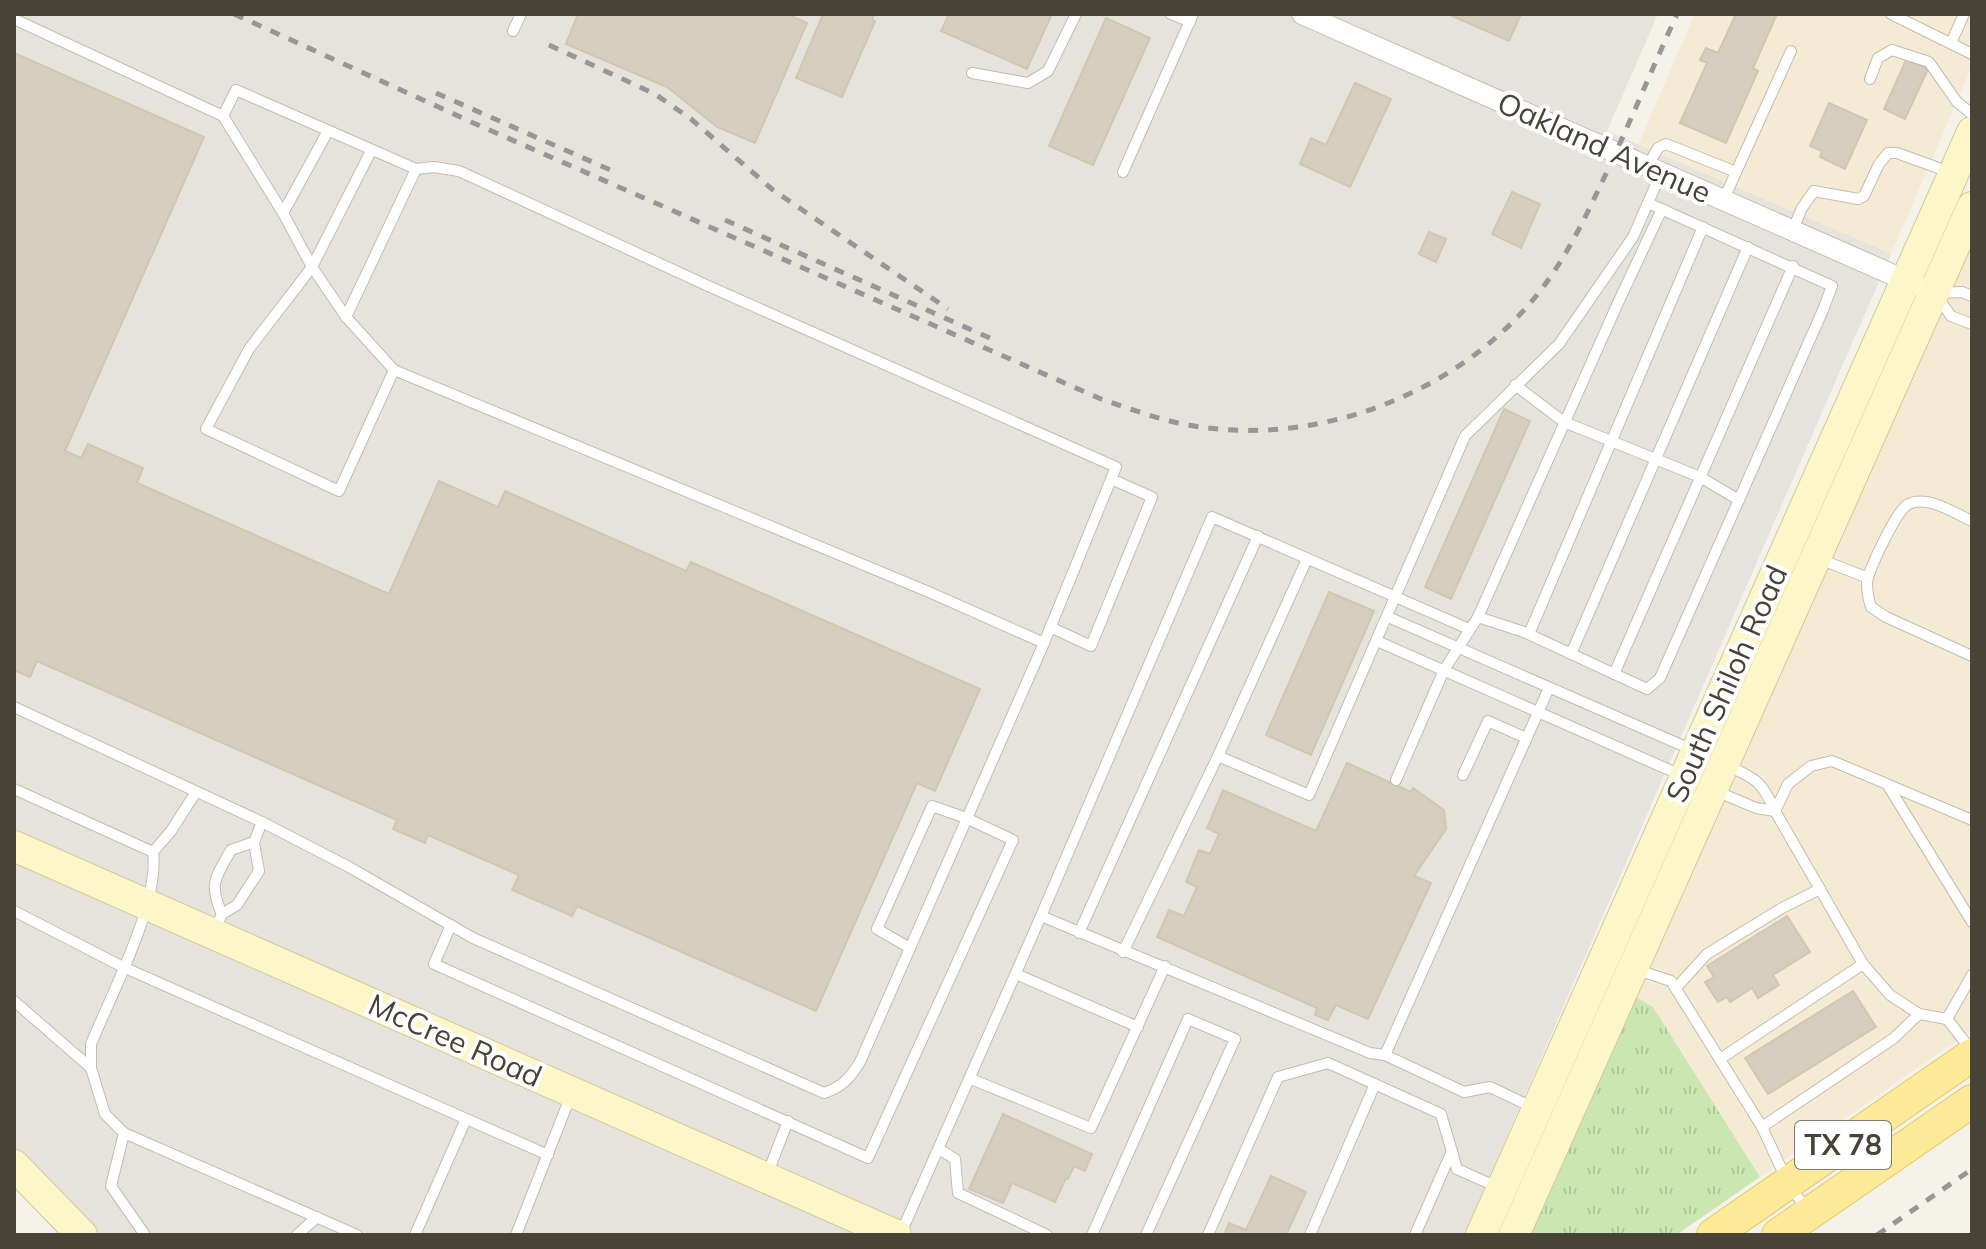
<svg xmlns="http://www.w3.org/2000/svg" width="1986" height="1249" viewBox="0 0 1986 1249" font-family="Mulish,sans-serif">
<defs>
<pattern id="park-tufts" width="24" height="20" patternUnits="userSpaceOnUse" patternTransform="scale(2)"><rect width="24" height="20" fill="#cae7b2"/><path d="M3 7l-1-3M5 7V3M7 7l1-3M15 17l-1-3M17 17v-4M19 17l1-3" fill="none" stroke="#afc79a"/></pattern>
</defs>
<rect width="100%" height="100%" fill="#f4f2e9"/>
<g fill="#f5ead4">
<polygon points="1695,14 1972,14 1972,66 1891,254 1638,145"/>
<polygon points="1972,231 1972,1030 1760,1177 1653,1007 1630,994"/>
</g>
<polygon fill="#e6e3dd" points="14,14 1658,14 1607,131 1891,254 1464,1235 84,1235 14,1163"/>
<polygon fill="url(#park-tufts)" points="1630,994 1653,1007 1760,1177 1676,1235 1523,1235"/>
<g fill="#d5cebe" stroke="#d0c7b1" stroke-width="2">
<polygon points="578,14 787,14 807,23 755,143 717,127 667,87 566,44"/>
<polygon points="823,14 874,14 872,20 875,21 842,97 796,78"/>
<polygon points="949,14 948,14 1052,14 1027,69 941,31"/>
<polygon points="1453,14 1521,14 1509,41 1452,16"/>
<polygon points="1736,14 1777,14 1753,68 1758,71 1726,143 1680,123 1707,63 1700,60 1706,48 1718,53"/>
<polygon points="1106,18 1150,38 1093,165 1049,146"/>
<polygon points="14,53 204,137 65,451 81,458 88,444 143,468 137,483 389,594 439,481 498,507 505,491 686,571 691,562 980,689 935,791 917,783 816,1011 577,906 572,916 512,890 519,875 428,835 425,843 393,829 397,820 37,661 30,677 14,670"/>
<polygon points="1906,60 1928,69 1905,119 1884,109"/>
<polygon points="1355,83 1391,99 1350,187 1300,164 1311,138 1326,145"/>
<polygon points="1829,103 1867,120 1845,169 1820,157 1822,151 1810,146"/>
<polygon points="1512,192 1540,204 1521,248 1492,234"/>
<polygon points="1429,232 1446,239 1436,262 1419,254"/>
<polygon points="1504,409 1530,421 1451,599 1425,587"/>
<polygon points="1329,592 1374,611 1311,755 1266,735"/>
<polygon points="1347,763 1411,792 1413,788 1444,810 1446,829 1414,876 1431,883 1368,1019 1336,1005 1328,1020 1315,1015 1317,1008 1157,937 1169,910 1184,916 1197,887 1186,882 1199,850 1210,854 1219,834 1207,828 1223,790 1316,831"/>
<polygon points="1787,916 1810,952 1773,975 1779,985 1758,998 1752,988 1730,1002 1727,997 1718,1002 1705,982 1714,977 1707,966"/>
<polygon points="1853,991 1876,1027 1768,1094 1745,1058"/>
<polygon points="1003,1114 1092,1154 1085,1171 1074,1166 1068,1179 1066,1178 1055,1202 1012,1183 1003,1203 969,1189"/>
<polygon points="1271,1176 1306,1192 1286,1235 1224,1235 1229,1223 1246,1230"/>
</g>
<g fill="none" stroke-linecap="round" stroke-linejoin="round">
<g stroke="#c2bdae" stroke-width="12">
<g id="service">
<polyline points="1171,14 1190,22"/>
<polyline points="1891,14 1972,54"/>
<path d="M14 19 223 116 283 213 312 267 346 317 394 370 929 592 1044 643 860 1062C850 1078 842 1087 824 1093L473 938 349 867 262 822 14 707"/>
<polyline points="513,31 521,14"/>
<polyline points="1951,43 1964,14"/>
<polyline points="972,73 1028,83 1048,71 1076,14"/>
<polyline points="1870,79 1878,58 1892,50 1929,62 1957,102 1972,114"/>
<polyline points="223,116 236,90 416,169"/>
<polyline points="371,151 312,267 249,349 206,429 339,491 394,370"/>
<polyline points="1647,167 1658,148 1666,144 1736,172"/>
<polyline points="1123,172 1193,14"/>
<polyline points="1723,201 1791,51"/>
<polyline points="283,213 328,131"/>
<polyline points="1792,231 1802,208 1814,191 1858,199 1864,196 1879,164 1888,153 1897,153 1952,173"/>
<polyline points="1940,293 1962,292 1972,296"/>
<polyline points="1938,298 1951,316 1972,324"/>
<polyline points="346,317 416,169 434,167 459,171 706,285 1116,467 1044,643"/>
<polyline points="1515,385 1564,422 1700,477 1739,500"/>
<path d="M1972 521C1956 514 1925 493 1907 505 1896 512 1869 569 1867 582 1867 591 1868 598 1871 607L1886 617 1972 656"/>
<polyline points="1817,558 1868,578"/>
<polyline points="1388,617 1695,751"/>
<polyline points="1478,617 1617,305 1662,209"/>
<polyline points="1050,627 1091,646 1152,497 1111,479"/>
<polyline points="1529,634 1703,227"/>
<polyline points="1377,641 1683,776"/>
<polyline points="1571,654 1748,247"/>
<polyline points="1614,674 1793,266"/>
<polyline points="1218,756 1307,559"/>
<path d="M1728 766C1757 779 1762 782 1775 811L1863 964 1890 995 1919 1014 1947 1019 1972 1051"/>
<polyline points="1463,775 1488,721 1526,738"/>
<polyline points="1396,780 1444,670 1478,617 1524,632 1647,689 1660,678 1823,310 1832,286 1648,203"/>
<polyline points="1889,785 1972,820"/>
<path d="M14 789 153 852C160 903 111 995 91 1044V1068L105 1114 124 1133 357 1235"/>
<polyline points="1716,791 1756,808 1775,811"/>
<polyline points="1775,811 1788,784 1811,766 1832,761 1887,784 1972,922"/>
<polyline points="153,852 171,831 196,792"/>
<polyline points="14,911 123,967 548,1155"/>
<path d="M222 914C208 883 216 877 231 850L254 842"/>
<polyline points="1041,916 1212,517 1469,629"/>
<polyline points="451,925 434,964 868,1158 1013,840 966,818 932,806 877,929 910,948"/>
<polyline points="215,929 222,914 237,905 259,871 254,842 262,822"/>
<polyline points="1079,933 1258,536"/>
<polyline points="1123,952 1218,756 1309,795 1465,436 1559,344 1633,237 1661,173"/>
<polyline points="1635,969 1671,981 1762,1127 1788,1183 1806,1209"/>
<polyline points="1016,974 1138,1027"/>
<polyline points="1676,988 1707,954 1782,908 1820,889"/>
<polyline points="14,1001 91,1068"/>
<polyline points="1947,1019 1972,975"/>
<polyline points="1720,1059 1863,964"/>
<polyline points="971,1079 1091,1128 1165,966"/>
<polyline points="1536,1109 1490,1087 1464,1092 1385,1055 1549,688"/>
<polyline points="1762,1127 1894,1038 1919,1014"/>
<polyline points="124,1133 111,1186 145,1235"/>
<polyline points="939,1149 955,1159 958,1193 1047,1235"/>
<polyline points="767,1175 788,1121"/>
<polyline points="901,1233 1041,916 1370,1053 1385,1055"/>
<polyline points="297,1235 317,1217"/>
<polyline points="415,1235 466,1119"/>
<polyline points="516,1235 571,1095"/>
<polyline points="1092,1235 1188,1019 1235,1039 1146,1235"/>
<polyline points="1208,1235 1278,1077 1328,1063 1441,1114 1457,1169 1497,1187"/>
<polyline points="1310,1235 1375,1084"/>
<polyline points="1415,1235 1452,1151"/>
</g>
</g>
<g stroke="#c2bdae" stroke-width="22">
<polyline id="minor" points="1302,14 1916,285"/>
</g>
<g stroke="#d3c999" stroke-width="32">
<g id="secondary">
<polyline points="14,846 896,1235"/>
<polyline points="14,1165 82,1235"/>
<polyline points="1481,1235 1972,132"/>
<polyline points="1514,1235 1972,207"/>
</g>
</g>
<g stroke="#e1c969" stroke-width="34">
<g id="primary">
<polyline points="1713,1235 1972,1055"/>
<polyline points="1778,1235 1972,1101"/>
</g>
</g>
<use href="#service" stroke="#fff" stroke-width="10"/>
<use href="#minor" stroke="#fff" stroke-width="20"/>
<use href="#secondary" stroke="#fdf6c9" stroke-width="30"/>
<use href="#primary" stroke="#fcea99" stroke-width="32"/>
<g stroke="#979797" stroke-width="5" stroke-dasharray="10 10" stroke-linecap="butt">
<path d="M234 14 478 125 1101 399C1131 409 1162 421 1194 426 1320 447 1462 392 1540 291 1566 258 1585 218 1603 180 1629 125 1652 69 1677 14"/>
<polyline points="549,45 655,94 691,119 773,190 948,309"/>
<polyline points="436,93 615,172"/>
<polyline points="725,220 992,339"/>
<polyline points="1877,1235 1972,1169"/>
</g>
</g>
<g text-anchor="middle" stroke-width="8" stroke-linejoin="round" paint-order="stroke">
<rect fill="#fff" stroke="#7e7b73" stroke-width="2" x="1795" y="1121" width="96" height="48" rx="6"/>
<g font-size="28" font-weight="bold" fill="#474337">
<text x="1843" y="1155">TX 78</text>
</g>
<g font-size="30" fill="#474337" stroke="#fff">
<text transform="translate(1604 148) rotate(24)" y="10">Oakland Avenue</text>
<text transform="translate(1727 684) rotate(-66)" y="10">South Shiloh Road</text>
<text transform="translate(455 1041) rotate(24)" y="10">McCree Road</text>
</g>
</g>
<rect width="1986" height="1249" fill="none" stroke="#474337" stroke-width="32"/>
</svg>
